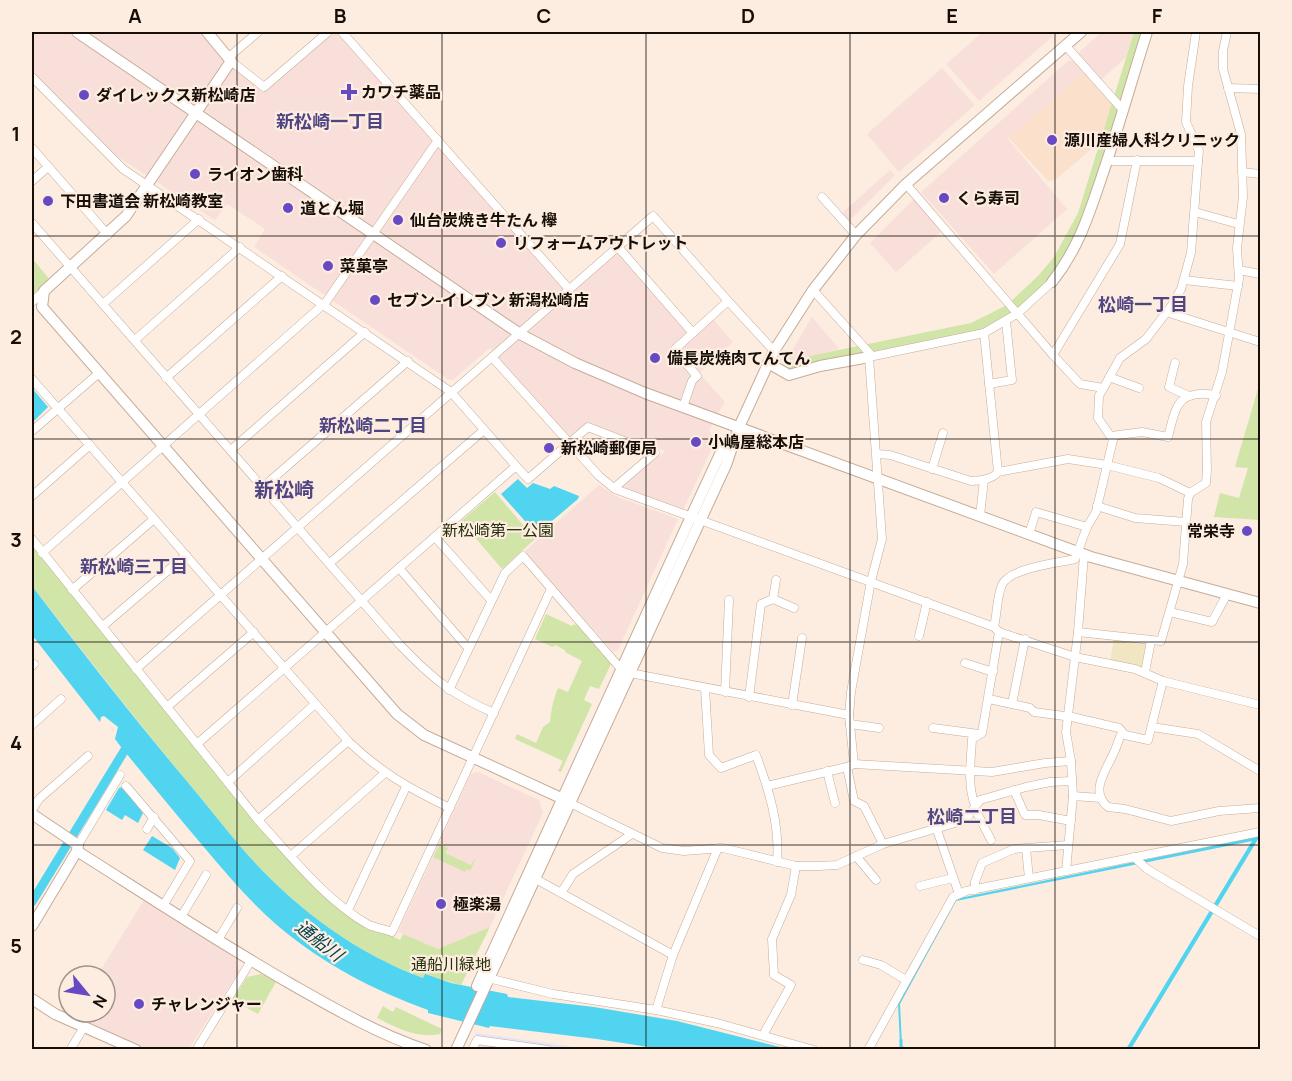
<svg xmlns="http://www.w3.org/2000/svg" width="1292" height="1081" viewBox="0 0 1292 1081" font-family="Manrope,'Noto Sans JP',sans-serif">
<rect width="100%" height="100%" fill="#fdede0"/>
<g fill="#f9dfd9">
<polygon points="32,32 201,32 223,57 263,92 333,32 337,32 570,294 615,254 618,254 692,337 713,319 733,342 699,373 725,402 709,430 715,442 683,510 625,490 624,485 665,451 588,423 570,436 559,426 490,348 453,380 449,380 254,247 265,229 227,204 215,220 109,151 32,73"/>
<polygon points="983,32 1049,32 1053,36 979,101 946,64"/>
<polygon points="1102,32 1134,32 1126,57 1101,80 1078,53"/>
<polygon points="1075,60 1085,72 1008,139 1067,209 994,274 921,192 1068,61"/>
<polygon points="942,68 975,105 899,172 867,134"/>
<polygon points="890,170 895,175 848,222 841,214"/>
<polygon points="915,198 943,230 896,272 870,243"/>
<polygon points="812,317 839,349 785,362"/>
<polygon points="599,485 618,497 678,519 618,650 614,652 524,552"/>
<polygon points="478,772 539,800 543,813 490,927 438,949 398,932 471,774"/>
<polygon points="144,900 235,958 239,971 189,1049 146,1049 72,1016 75,1012 105,1012 105,976 97,976"/>
</g>
<polygon fill="#e7e2f8" points="476,1033 588,1049 468,1050"/>
<polygon fill="#fbe0cb" points="1085,72 1113,104 1101,141 1055,180 1048,181 1009,138"/>
<g fill="#d1e5a8">
<polygon points="1134,32 1144,32 1084,225 1052,279 1021,308 986,328 970,334 789,371 782,367 783,364 814,355 971,323 1007,305 1038,276 1054,257 1078,213"/>
<polygon points="32,258 50,280 32,297"/>
<polygon points="1260,382 1260,520 1214,517 1220,493 1239,498 1248,468 1235,467"/>
<polygon points="495,492 535,539 502,569 461,521"/>
<path d="M32 540 136 669 315 882 370 925 400 940 403 934 438 949 490 927 461 985 425 975 423 978C351 951 290 904 240 846 221 824 204 801 185 779 133 716 82 651 32 586Z"/>
<path d="M546 614 572 626 574 624 578 626 611 664 599 689 590 686 584 700 592 704 561 772 558 771 563 761 515 739 517 734 536 743 543 727 550 722C551 710 554 697 558 688L568 692 582 661 565 652V650L555 645 553 647 535 639Z"/>
<polygon points="440,844 448,848 445,853 471,865 474,860 475,860 470,871 467,869 465,872 433,857"/>
<polygon points="261,974 276,982 258,1014 233,1000 247,977"/>
<path d="M383 1006 393 1012 396 1007 442 1029 440 1034C418 1039 397 1028 377 1018Z"/>
</g>
<polygon fill="#f0e6c1" points="1114,639 1149,643 1144,670 1110,662"/>
<g fill="#51d4f0">
<polygon points="32,388 48,407 32,423"/>
<polygon points="518,479 527,488 533,483 550,489 554,486 579,496 578,499 539,532 535,528 533,530 501,494"/>
<path d="M32 586C81 651 132 716 185 779 204 801 221 824 240 846 290 904 351 951 423 978L425 974 451 983 507 994 508 997 594 1007 677 1021 788 1049H661L597 1039 490 1026 489 1028 428 1013V1010C371 989 325 965 278 926 250 902 226 873 203 846 175 813 148 780 121 747L115 739 118 727 104 716 101 717 100 722 32 635Z"/>
<polygon points="122,787 143,813 138,823 125,815 122,820 106,810 119,788"/>
<polygon points="152,836 172,848 180,858 175,870 143,850"/>
<polygon points="1260,836 1131,1049 1126,1049 1252,841 956,901 900,1004 902,1045 900,1044 898,1003 955,899"/>
</g>
<g fill="none" stroke-linecap="round" stroke-linejoin="round">
<polyline stroke="#51d4f0" stroke-width="3" points="901,1040 901,1047 906,1050"/>
<polyline stroke="#51d4f0" stroke-width="9" points="32,902 129,743"/>
<g stroke="#c6ac98" stroke-width="9">
<g id="street">
<polyline points="342,32 569,289"/>
<path d="M1196 32 1188 86 1186 122 1199 151 1198 161 1191 253 1181 289 1172 305 1146 339 1120 358 1099 396 1098 418 1113 440 1096 512 1087 527 1075 559C1058 563 1009 568 1002 585 997 595 997 615 994 627L999 632 1075 657 1135 669 1163 681 1260 705"/>
<polyline points="1065,45 1123,110"/>
<polyline points="229,57 258,32"/>
<polyline points="231,61 264,87 328,32"/>
<polyline points="32,77 123,169 451,392 516,466 197,744"/>
<polyline points="1228,88 1260,89"/>
<polyline points="32,148 108,235"/>
<polyline points="1107,161 1198,161"/>
<polyline points="1242,172 1260,174"/>
<polyline points="32,181 48,167"/>
<polyline points="906,184 1053,355 1080,384 1103,388"/>
<polyline points="822,197 856,235"/>
<polyline points="1195,212 1238,224"/>
<path d="M32 223 401 646C432 678 452 695 494 713"/>
<polyline points="618,247 692,332"/>
<polyline points="1239,270 1260,274"/>
<polyline points="1184,280 1238,286"/>
<polyline points="813,290 872,356"/>
<polyline points="32,302 44,291"/>
<polyline points="103,304 199,219"/>
<polyline points="1166,312 1260,342"/>
<polyline points="984,333 998,472"/>
<polyline points="135,340 240,247"/>
<polyline points="1053,355 1120,244 1137,160"/>
<polyline points="492,357 599,476 615,489 994,627"/>
<polyline points="1175,363 1169,387 1189,396"/>
<polyline points="1109,377 1139,388"/>
<polyline points="166,378 282,276"/>
<path d="M32 379 348 741C380 772 410 789 450 808"/>
<polyline points="989,384 1012,380 1006,321"/>
<polyline points="683,407 692,381 697,376 674,350 728,301"/>
<polyline points="32,431 99,373"/>
<path d="M1111 436 1142 432 1168 437C1171 427 1173 412 1179 404 1186 393 1205 392 1216 396"/>
<polyline points="231,450 365,332"/>
<path d="M877 454 890 455 971 481C980 481 993 479 998 472L1068 459 1107 465 1159 478 1190 493"/>
<polyline points="516,466 528,479 588,427 655,453 614,488"/>
<polyline points="932,469 943,433"/>
<polyline points="263,487 408,361"/>
<polyline points="32,496 90,445"/>
<polyline points="1097,506 1135,518 1186,522"/>
<polyline points="980,516 984,480"/>
<polyline points="1029,534 1036,512 1087,527"/>
<polyline points="435,537 491,600"/>
<path d="M32 539 258 820C290 855 327 902 369 925 376 928 384 929 392 932L551 589"/>
<polyline points="42,553 326,302 438,140"/>
<polyline points="330,563 484,430"/>
<polyline points="399,568 468,648"/>
<polyline points="72,590 154,519"/>
<polyline points="773,599 794,608"/>
<polyline points="1170,612 1212,622 1227,594"/>
<polyline points="103,626 186,555"/>
<polyline points="1078,632 1161,641 1183,564 1188,499 1190,493 1206,483 1207,470 1206,422 1222,372 1239,279 1237,248 1243,197 1241,134 1223,69 1223,51 1227,32"/>
<polyline points="919,636 927,602"/>
<polyline points="965,663 993,672"/>
<polyline points="32,666 34,664"/>
<polyline points="136,669 653,216 728,301 774,351"/>
<polyline points="1145,672 1151,641"/>
<path d="M705 688 709 755 721 768 756 755C769 790 780 825 777 862"/>
<polyline points="449,690 505,573 523,556 621,669 630,673 849,715"/>
<polyline points="725,692 729,600"/>
<polyline points="749,697 761,604 773,599 776,580"/>
<polyline points="989,699 1030,708 1034,712 1072,717 1119,728 1125,735 1148,740 1163,681"/>
<polyline points="1012,704 1025,639"/>
<polyline points="792,705 802,638"/>
<polyline points="167,707 254,632"/>
<polyline points="850,724 879,728"/>
<polyline points="32,725 61,699"/>
<polyline points="1152,727 1198,734 1260,771"/>
<polyline points="933,728 979,734"/>
<path d="M1122 733C1118 739 1118 744 1115 750 1108 768 1088 791 1108 807L1125 809 1171 821 1219 811 1260 808"/>
<polyline points="854,764 992,772 1045,763 1071,761"/>
<polyline points="827,771 835,803"/>
<polyline points="228,782 315,704"/>
<polyline points="126,786 190,861 163,906"/>
<polyline points="767,786 847,767"/>
<polyline points="1014,790 1025,815 1039,815 1071,821"/>
<polyline points="1073,796 1101,798"/>
<polyline points="568,802 662,848 684,851 723,848 796,866 819,866 837,865 883,844 955,823 968,816 980,800 1026,787 1050,782 1072,781"/>
<path d="M975 805C967 785 971 760 972 739L982 733 999 632"/>
<polyline points="975,809 991,840"/>
<polyline points="32,810 39,799 88,756"/>
<polyline points="258,820 348,741"/>
<polyline points="147,829 154,817"/>
<polyline points="937,830 959,894"/>
<polyline points="883,844 864,806 854,801 847,767 854,764 849,715 851,692 871,581 882,539 869,357 984,333 1018,313 1052,282"/>
<polyline points="78,845 120,775"/>
<polyline points="718,848 673,955 656,1010 717,1023 814,1050"/>
<polyline points="1026,849 1029,878"/>
<polyline points="291,856 385,773"/>
<polyline points="856,856 876,880"/>
<polyline points="1134,857 1147,869 1260,936"/>
<polyline points="1066,871 1073,796 1071,761 1066,732 1078,632 1084,555"/>
<polyline points="534,878 673,955"/>
<polyline points="920,886 953,878"/>
<polyline points="975,890 975,882 982,863 1014,849 1068,845"/>
<polyline points="561,893 573,874 632,834"/>
<polyline points="348,910 406,787"/>
<polyline points="181,917 206,875"/>
<polyline points="218,940 237,908"/>
<polyline points="863,960 881,965 906,980"/>
<polyline points="488,978 553,994 656,1010"/>
<polyline points="763,1035 791,985 774,975 772,939 791,895 796,866"/>
<polyline points="70,1050 84,1027"/>
<polyline points="196,1050 251,961"/>
<polyline points="472,1050 477,1040 548,1050"/>
<polyline points="868,1050 953,897 966,891 1260,832"/>
</g>
</g>
<g stroke="#c6ac98" stroke-width="12">
<g id="secondary">
<polyline points="77,32 520,334 575,363 645,393 1091,557 1260,603"/>
<polyline points="207,32 231,61 126,216 44,291 42,307 397,714 424,735 561,798"/>
<path d="M1052 282C1079 248 1089 214 1103 173 1119 126 1132 79 1147 32"/>
<polyline points="768,363 789,375 820,366 869,357"/>
<polyline points="32,814 78,845 77,851 32,926"/>
<path d="M77 851C148 896 218 942 291 984 335 1009 378 1034 426 1050"/>
<polyline points="477,986 689,521 721,452 730,439"/>
<polyline points="32,999 55,1014 136,1050"/>
<polyline points="456,1050 726,465 739,427 774,351 813,290 856,235 906,184 1081,32"/>
</g>
</g>
<use href="#street" stroke="#fff" stroke-width="8"/>
<use href="#secondary" stroke="#fff" stroke-width="10"/>
</g>
<path fill="none" stroke="#170e07" stroke-width="1.5" stroke-opacity="0.55" d="M237 32V1050M442 32V1050M646 32V1050M850 32V1050M1055 32V1050M32 236H1260M32 439H1260M32 642H1260M32 845H1260"/>
<g fill="#674ac3" stroke="#fdede0" stroke-width="2">
<path d="M346 83h6v6h6v6h-6v6h-6v-6h-6v-6h6z"/>
<circle cx="84" cy="95" r="6"/>
<circle cx="1052" cy="140" r="6"/>
<circle cx="195" cy="174" r="6"/>
<circle cx="944" cy="198" r="6"/>
<circle cx="48" cy="201" r="6"/>
<circle cx="288" cy="208" r="6"/>
<circle cx="398" cy="220" r="6"/>
<circle cx="501" cy="243" r="6"/>
<circle cx="328" cy="266" r="6"/>
<circle cx="375" cy="300" r="6"/>
<circle cx="655" cy="358" r="6"/>
<circle cx="696" cy="442" r="6"/>
<circle cx="549" cy="448" r="6"/>
<circle cx="1247" cy="531" r="6"/>
<circle cx="441" cy="904" r="6"/>
<circle cx="139" cy="1004" r="6"/>
</g>
<g text-anchor="middle" stroke-width="4.5" stroke-linejoin="round" paint-order="stroke">
<g font-size="16" font-weight="bold" fill="#170e07" stroke="#fdede0" text-anchor="start">
<text x="361" y="98">カワチ薬品</text>
<text x="96" y="101">ダイレックス新松崎店</text>
<text x="1064" y="146">源川産婦人科クリニック</text>
<text x="207" y="180">ライオン歯科</text>
<text x="956" y="204">くら寿司</text>
<text x="60" y="207">下田書道会 新松崎教室</text>
<text x="300" y="214">道とん堀</text>
<text x="410" y="226">仙台炭焼き牛たん 欅</text>
<text x="513" y="249">リフォームアウトレット</text>
<text x="340" y="272">菜菓亭</text>
<text x="387" y="306">セブン-イレブン 新潟松崎店</text>
<text x="667" y="364">備長炭焼肉てんてん</text>
<text x="708" y="448">小嶋屋総本店</text>
<text x="561" y="454">新松崎郵便局</text>
<text x="1235" y="537" text-anchor="end">常栄寺</text>
<text x="453" y="910">極楽湯</text>
<text x="151" y="1010">チャレンジャー</text>
</g>
<g font-size="16" fill="#252f09" stroke="#fdede0">
<text x="498" y="536">新松崎第一公園</text>
<text x="451" y="970">通船川緑地</text>
</g>
<g font-size="18" font-weight="bold" fill="#504583" stroke="#fdede0">
<text x="330" y="128">新松崎一丁目</text>
<text x="1143" y="311">松崎一丁目</text>
<text x="373" y="432">新松崎二丁目</text>
<text x="134" y="573">新松崎三丁目</text>
<text x="972" y="823">松崎二丁目</text>
</g>
<g font-size="18" font-style="italic" fill="#02404c" stroke="#fdede0">
<text transform="translate(319 941) rotate(38)" y="6">通船川</text>
</g>
<g font-size="20" font-weight="bold" fill="#504583" stroke="#fdede0">
<text x="284" y="497">新松崎</text>
</g>
</g>
<rect width="1292" height="1081" fill="none" stroke="#fdede0" stroke-width="66"/>
<g transform="translate(87 994) rotate(120)"><circle r="28" fill="#fdede0" stroke="#a19489" stroke-width="1.5"/>
<path d="M0-4.5L10 22L0 15L-10 22Z" fill="#674ac3"/>
<text y="-9" font-size="16" font-weight="bold" text-anchor="middle" fill="#170e07">N</text>
</g>
<rect x="33" y="33" width="1226" height="1015" fill="none" stroke="#170e07" stroke-width="2"/>
<g font-size="20" text-anchor="middle" font-weight="bold" fill="#170e07">
<text x="135" y="23">A</text>
<text x="340" y="23">B</text>
<text x="544" y="23">C</text>
<text x="748" y="23">D</text>
<text x="952" y="23">E</text>
<text x="1157" y="23">F</text>
<text x="16" y="141">1</text>
<text x="16" y="344">2</text>
<text x="16" y="547">3</text>
<text x="16" y="750">4</text>
<text x="16" y="953">5</text>
</g>
</svg>
